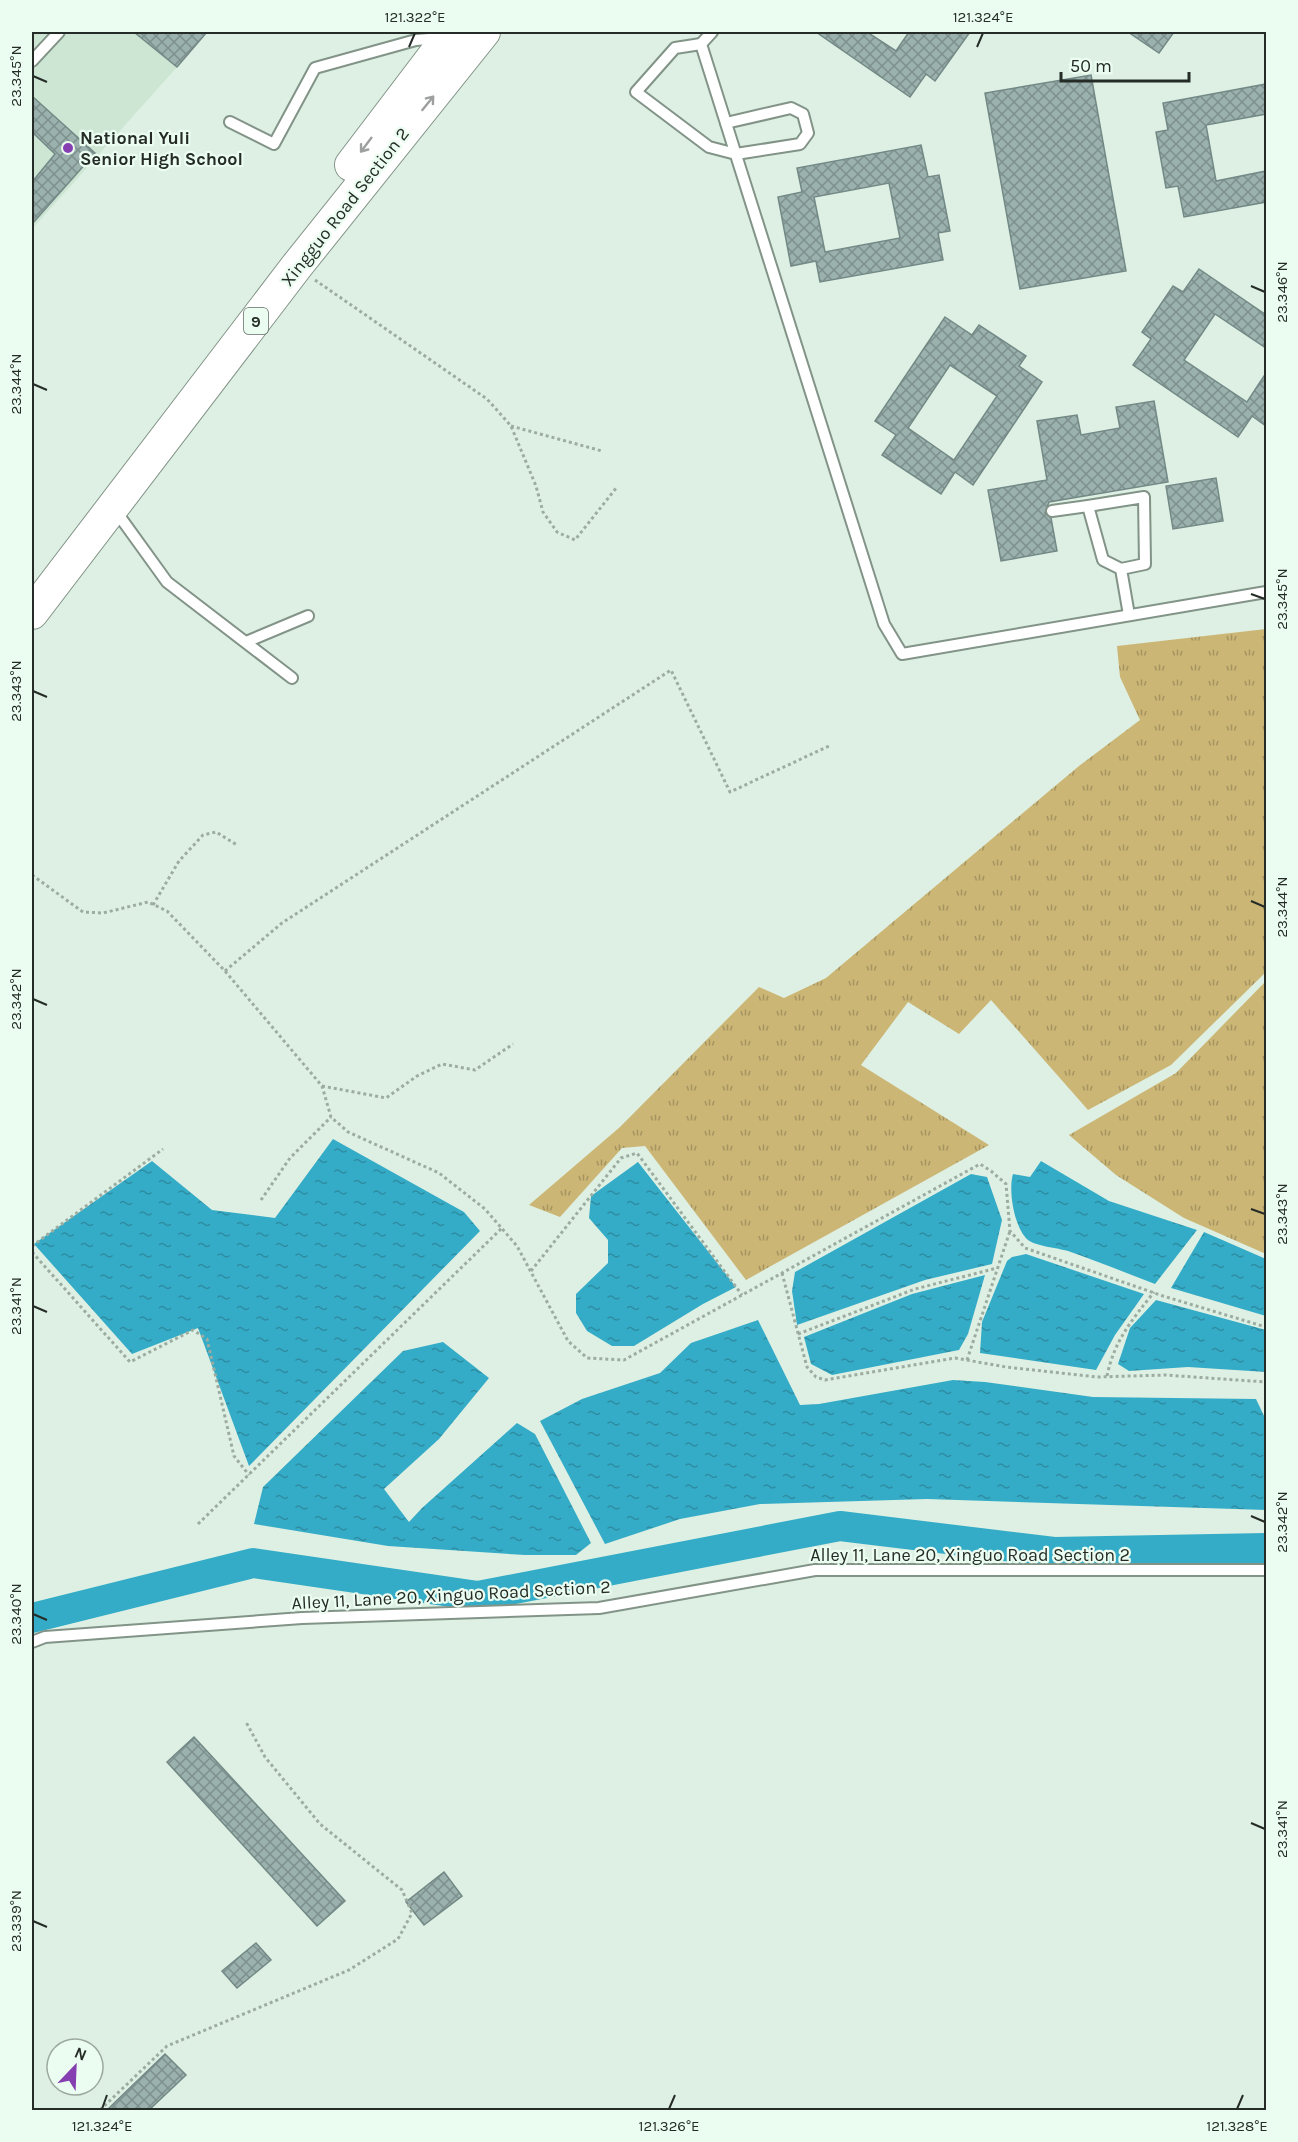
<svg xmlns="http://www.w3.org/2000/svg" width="1298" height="2142" viewBox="0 0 1298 2142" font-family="Karla,sans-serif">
<defs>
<pattern id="grass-tufts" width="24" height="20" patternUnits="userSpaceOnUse" patternTransform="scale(1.5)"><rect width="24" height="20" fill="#ccb675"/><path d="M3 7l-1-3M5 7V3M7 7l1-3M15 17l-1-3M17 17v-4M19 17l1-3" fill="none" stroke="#a59460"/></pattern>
<pattern id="water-ripples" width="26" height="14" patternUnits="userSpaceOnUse" patternTransform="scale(1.5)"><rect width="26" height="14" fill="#35acc7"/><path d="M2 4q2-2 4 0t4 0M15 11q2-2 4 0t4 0" fill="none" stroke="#2d8ca2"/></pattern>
<pattern id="building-cross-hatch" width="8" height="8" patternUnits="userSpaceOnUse" patternTransform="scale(1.5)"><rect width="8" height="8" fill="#9ab1ad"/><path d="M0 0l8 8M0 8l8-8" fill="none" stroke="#7d908d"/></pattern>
</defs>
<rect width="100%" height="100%" fill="#def0e3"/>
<polygon fill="#cde5d3" points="32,32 207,32 177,67 32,229"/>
<g fill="url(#grass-tufts)">
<polygon points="1266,629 1266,972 1171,1065 1088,1110 991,1000 959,1034 908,1002 861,1065 989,1145 746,1280 645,1146 622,1148 560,1217 529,1205 620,1127 759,987 784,998 826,978 1079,766 1140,720 1120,677 1117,646"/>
<polygon points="1266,981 1266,1254 1184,1218 1116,1175 1069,1135 1176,1073"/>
</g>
<g fill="url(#water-ripples)">
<polygon points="333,1139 464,1212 480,1231 249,1466 198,1328 132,1354 34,1244 152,1161 212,1210 275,1218"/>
<path d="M1041 1161 1109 1201 1197 1230 1155 1284C1126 1273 1097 1261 1068 1251 1058 1248 1035 1246 1028 1240 1014 1228 1008 1190 1013 1174L1030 1177Z"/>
<polygon points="638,1162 736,1287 703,1304 634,1346 612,1346 587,1331 576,1313 576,1294 608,1263 608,1240 589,1218 591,1196"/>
<polygon points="971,1174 987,1177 1002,1220 992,1264 925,1280 797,1325 792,1291 795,1272"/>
<polygon points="1204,1232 1266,1259 1266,1316 1171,1288"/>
<polygon points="1026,1254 1144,1294 1115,1335 1096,1370 980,1353 982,1322 1007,1261 1012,1257"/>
<polygon points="985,1275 968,1334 959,1350 832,1375 811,1364 804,1337 912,1294"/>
<polygon points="1156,1300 1266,1330 1266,1372 1188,1367 1129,1371 1118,1364 1130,1328"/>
<polygon points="758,1320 800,1405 819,1404 953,1380 985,1382 1093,1397 1256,1399 1266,1420 1266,1510 927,1499 760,1504 680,1519 605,1544 540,1421 582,1399 660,1373 691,1343"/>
<polygon points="443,1342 489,1378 439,1439 384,1489 409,1522 422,1508 517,1423 535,1434 591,1543 576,1555 525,1555 388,1546 254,1524 263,1487 403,1351"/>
</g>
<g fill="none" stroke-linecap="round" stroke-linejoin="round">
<polyline stroke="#35acc7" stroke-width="30" points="32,1618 253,1563 478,1596 840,1526 1054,1552 1266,1548"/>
</g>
<g fill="url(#building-cross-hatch)" stroke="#738986" stroke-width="1.5" fill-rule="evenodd">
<polygon points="134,32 207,32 177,67"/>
<polygon points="816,32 867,32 896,51 909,32 970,32 935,81 926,74 910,97"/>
<polygon points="1128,32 1174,32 1159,53"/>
<polygon points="1091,75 1126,271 1020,289 985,93"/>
<polygon points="1266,84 1266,114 1206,125 1216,181 1266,171 1266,202 1184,217 1178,186 1166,188 1156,132 1168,130 1163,103"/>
<polygon points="32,96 95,153 32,224 32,182 55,154 32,132"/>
<path d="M921 145 928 177 939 175 950 231 938 233 943 260 820 282 816 261 791 266 778 197 802 192 797 168ZM889 183 900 238 825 252 814 197Z"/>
<polygon points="1199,269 1266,315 1266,348 1215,314 1184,360 1247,402 1266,373 1266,426 1252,416 1238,437 1133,365 1151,339 1142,332 1173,286 1183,292"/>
<path d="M945 317 972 335 979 325 1026 356 1019 366 1042 382 973 485 955 472 941 494 882 455 896 435 875 421ZM950 365 997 396 954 460 908 428Z"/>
<polygon points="1154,401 1168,482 1049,502 1045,513 1051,518 1057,551 1001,561 988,490 1047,480 1037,421 1077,415 1081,435 1120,428 1116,407"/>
<polygon points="1216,478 1223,521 1173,529 1166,486"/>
<polygon points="194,1737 345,1901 317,1926 167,1762"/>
<polygon points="444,1872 462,1896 424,1925 406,1902"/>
<polygon points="256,1943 271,1960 237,1988 222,1971"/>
<polygon points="165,2054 186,2075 149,2110 107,2110"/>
</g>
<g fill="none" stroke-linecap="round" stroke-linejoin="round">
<g stroke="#829387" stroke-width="14">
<g id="service">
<polyline points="712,32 701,44 884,624 902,654 1266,592"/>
<polyline points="701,44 675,48 636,92 709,147 736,154 800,144 808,133 803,114 791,108 726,123"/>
<polyline points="32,61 59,32"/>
<polyline points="230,122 274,144 315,68 416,40 441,38"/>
<polyline points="115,510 167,582 292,678"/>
<polyline points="1052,511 1088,506"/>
<polyline points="1121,569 1103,560 1088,506 1144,497 1145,564 1121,569 1129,615"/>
<polyline points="246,642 308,616"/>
<polyline points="32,1642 45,1637 302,1618 599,1608 815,1570 1266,1570"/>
</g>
</g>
<g stroke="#829387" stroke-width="34">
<g id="primary">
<polyline points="351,165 452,32"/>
<polyline points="32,613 296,267 484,32"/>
</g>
</g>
<g stroke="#9daca1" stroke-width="3" stroke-dasharray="3 3" stroke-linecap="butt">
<polyline points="315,280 487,399 511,426 536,486 543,512 557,532 575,540 617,487"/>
<polyline points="511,426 602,451"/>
<polyline points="32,875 83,912 103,913 148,902 167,911 225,971 322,1086 331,1117 348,1132 439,1173 485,1209 517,1246 568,1341 587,1358 624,1360 980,1164 991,1171 1006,1184 1010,1231 1025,1248 1163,1296 1266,1327"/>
<polyline points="153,905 179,861 203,835 216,832 237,845"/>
<polyline points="225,971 282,923 671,670 730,792 829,746"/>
<polyline points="322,1086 386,1098 417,1076 442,1064 475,1070 513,1044"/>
<polyline points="261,1200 290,1158 331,1117"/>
<polyline points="32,1246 163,1149"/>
<polyline points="32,1252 130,1362 193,1330 207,1339 234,1456 249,1475"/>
<polyline points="531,1271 621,1158 637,1153 742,1295"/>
<polyline points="782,1273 807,1367 816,1377 825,1380 955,1358 1006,1367 1097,1377 1165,1375 1266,1382"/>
<polyline points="798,1334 915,1289 997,1268"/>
<polyline points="967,1360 1010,1231"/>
<path d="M1107 1376C1114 1341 1132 1320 1154 1292"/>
<polyline points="198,1524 502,1228"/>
<polyline points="100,2110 167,2046 349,1970 398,1939 412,1913 402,1890 320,1824 265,1757 246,1722"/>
</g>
<use href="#service" stroke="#fff" stroke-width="10"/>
<use href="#primary" stroke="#fff" stroke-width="32"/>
</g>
<defs><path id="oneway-shaft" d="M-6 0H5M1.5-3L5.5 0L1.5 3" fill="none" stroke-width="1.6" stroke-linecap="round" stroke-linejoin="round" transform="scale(1.5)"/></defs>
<g stroke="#9da09e">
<use href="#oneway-shaft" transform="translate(428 103) rotate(-51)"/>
<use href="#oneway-shaft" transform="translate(366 145) rotate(127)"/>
</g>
<path fill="none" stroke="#252c27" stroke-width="2" d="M409 47 415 33M977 47 983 33M33 76 47 82M1251 286 1265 292M33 384 47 390M1251 594 1265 599M33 691 47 697M1251 901 1265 907M33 999 47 1005M1251 1209 1265 1214M33 1306 47 1312M1251 1516 1265 1522M33 1614 47 1620M1251 1823 1265 1829M33 1921 47 1927M102 2109 107 2095M669 2109 675 2095M1237 2109 1243 2095"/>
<circle fill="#863fb1" stroke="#ebfdf0" stroke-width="2" cx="68" cy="148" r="6"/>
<g text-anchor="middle" stroke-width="4.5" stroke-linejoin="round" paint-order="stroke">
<rect fill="#ebfdf0" stroke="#606b63" stroke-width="1.5" x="244" y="308" width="24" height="26" rx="4.5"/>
<g font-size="16" font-weight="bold" fill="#252c27">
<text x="256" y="327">9</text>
</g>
<g font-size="18" font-weight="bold" fill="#252c27" stroke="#ebfdf0" text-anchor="start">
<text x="80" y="144">National Yuli<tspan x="80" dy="21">Senior High School</tspan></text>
</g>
<g font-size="18" fill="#252c27" stroke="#ebfdf0">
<text transform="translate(345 207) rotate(-52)" y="6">Xingguo Road Section 2</text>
<text x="970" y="1561">Alley 11, Lane 20, Xinguo Road Section 2</text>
<text transform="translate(451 1595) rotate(-3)" y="6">Alley 11, Lane 20, Xinguo Road Section 2</text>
</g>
</g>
<rect width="1298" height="2142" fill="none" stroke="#ebfdf0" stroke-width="66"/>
<g transform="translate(75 2067) rotate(23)"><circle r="28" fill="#ebfdf0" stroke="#9ca9a0" stroke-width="1.5"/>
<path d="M0-4.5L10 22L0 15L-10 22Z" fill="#863fb1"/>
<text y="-9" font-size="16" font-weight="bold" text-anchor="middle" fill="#252c27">N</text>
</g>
<path d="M1061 72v9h128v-9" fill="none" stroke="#252c27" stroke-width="3"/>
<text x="1070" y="72" font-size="18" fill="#252c27" stroke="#ebfdf0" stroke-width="4.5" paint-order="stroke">50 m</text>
<rect x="33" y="33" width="1232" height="2076" fill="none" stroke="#252c27" stroke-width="2"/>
<g font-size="15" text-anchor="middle" fill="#252c27">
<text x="415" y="22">121.322°E</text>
<text x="983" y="22">121.324°E</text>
<text transform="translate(16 76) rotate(-90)" y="5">23.345°N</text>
<text transform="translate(1282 292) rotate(-90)" y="5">23.346°N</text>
<text transform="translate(16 384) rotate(-90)" y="5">23.344°N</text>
<text transform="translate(1282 599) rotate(-90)" y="5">23.345°N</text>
<text transform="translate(16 691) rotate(-90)" y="5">23.343°N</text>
<text transform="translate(1282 907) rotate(-90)" y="5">23.344°N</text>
<text transform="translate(16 999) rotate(-90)" y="5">23.342°N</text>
<text transform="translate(1282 1214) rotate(-90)" y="5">23.343°N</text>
<text transform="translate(16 1306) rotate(-90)" y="5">23.341°N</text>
<text transform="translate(1282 1522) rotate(-90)" y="5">23.342°N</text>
<text transform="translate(16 1614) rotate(-90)" y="5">23.340°N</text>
<text transform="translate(1282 1829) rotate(-90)" y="5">23.341°N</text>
<text transform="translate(16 1921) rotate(-90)" y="5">23.339°N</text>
<text x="102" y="2131">121.324°E</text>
<text x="669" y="2131">121.326°E</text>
<text x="1237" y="2131">121.328°E</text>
</g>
</svg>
